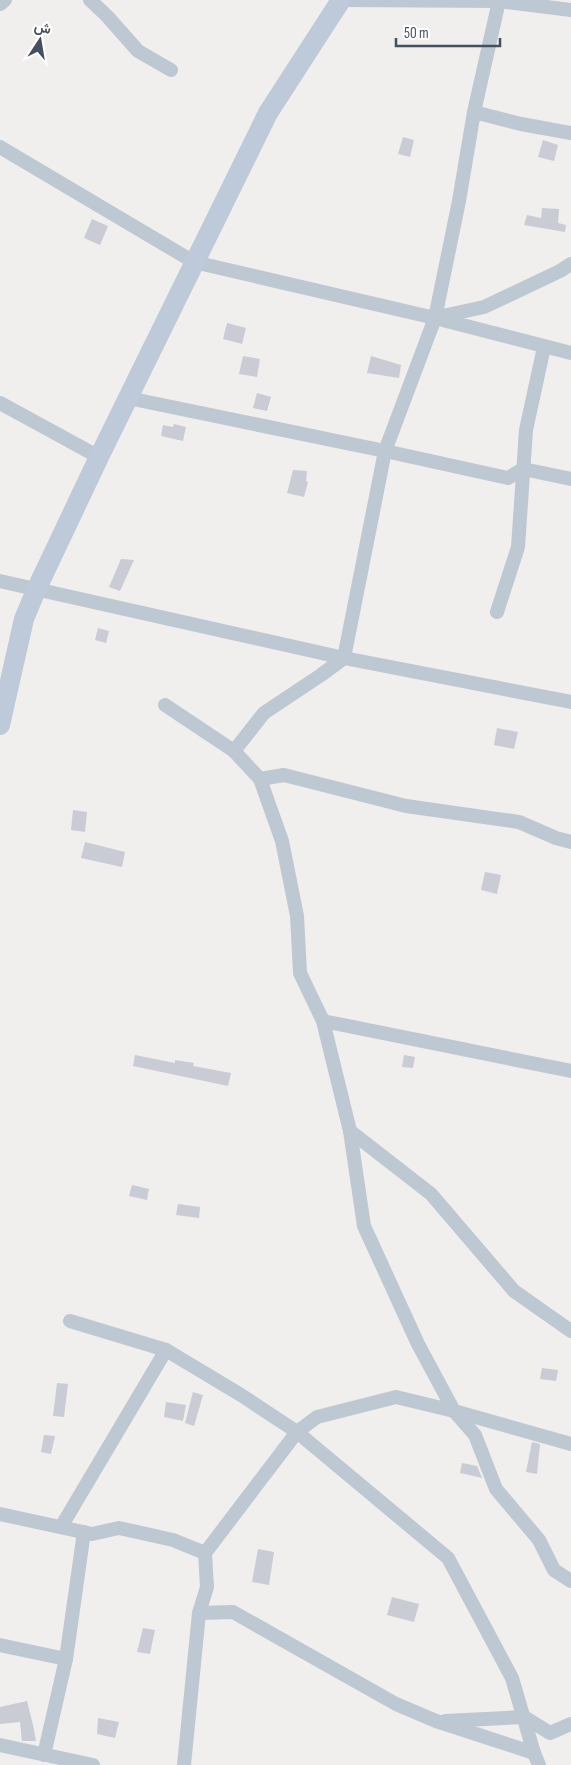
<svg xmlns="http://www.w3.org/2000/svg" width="571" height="1765" viewBox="0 0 571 1765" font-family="'Sofia Sans Condensed',Vazirmatn,sans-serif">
<rect width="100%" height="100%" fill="#f1eeee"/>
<g fill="#c9ccd4">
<polygon points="403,137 414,140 410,157 398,154"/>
<polygon points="543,140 558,145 554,161 538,157"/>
<polygon points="542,208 559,209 558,223 566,225 565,232 524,225 527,215 541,218"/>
<polygon points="92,219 108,226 100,245 84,238"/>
<polygon points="227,323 246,328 242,344 223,339"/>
<polygon points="243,356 260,359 257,377 239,374"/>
<polygon points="371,356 401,365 399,378 367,373"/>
<polygon points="257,393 271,397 267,411 253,408"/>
<polygon points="174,424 186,427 183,441 161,436 163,425 173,427"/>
<polygon points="293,470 307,471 306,481 308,482 304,497 287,493"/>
<polygon points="121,559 134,560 120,591 109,587"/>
<polygon points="98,628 109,631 106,643 95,640"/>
<polygon points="497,728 518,732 514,749 494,745"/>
<polygon points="73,810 87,812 85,832 71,830"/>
<polygon points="85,842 125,852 122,867 81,858"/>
<polygon points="485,872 501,875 497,894 481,890"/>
<polygon points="135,1055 175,1063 175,1060 194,1063 193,1066 231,1073 228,1086 133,1066"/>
<polygon points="404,1055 415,1057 413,1068 402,1067"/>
<polygon points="132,1185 149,1189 147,1200 129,1196"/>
<polygon points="178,1204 200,1207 199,1218 176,1215"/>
<polygon points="542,1368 558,1370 556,1381 540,1379"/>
<polygon points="57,1383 68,1384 64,1417 53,1416"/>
<polygon points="193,1392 203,1395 194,1426 185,1423"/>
<polygon points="166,1402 186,1405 183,1421 164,1417"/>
<polygon points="44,1435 55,1436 51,1454 41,1452"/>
<polygon points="532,1442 540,1444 537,1474 526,1472"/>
<polygon points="462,1463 477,1466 482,1478 460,1473"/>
<polygon points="258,1549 274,1552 269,1585 252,1582"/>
<polygon points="392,1597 419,1604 414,1622 387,1615"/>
<polygon points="143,1628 155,1630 150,1654 137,1652"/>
<polygon points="27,1701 33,1725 36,1741 22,1741 20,1722 0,1724 0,1707"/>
<polygon points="98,1718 119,1722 115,1738 97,1734"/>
</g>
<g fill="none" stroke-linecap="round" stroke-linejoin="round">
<g stroke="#bdc8d2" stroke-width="14">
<polyline points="90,0 107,16 138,51 171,70"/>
<polyline points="341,0 499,1 571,10"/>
<polyline points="0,4 5,0"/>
<polyline points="474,112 521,124 571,133"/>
<polyline points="0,147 194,262 435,318 571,353"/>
<polyline points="438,317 484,307 560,271 571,264"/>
<polyline points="128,398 385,451 508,478 523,469 571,479"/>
<polyline points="0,403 99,457"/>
<polyline points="0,581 344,658 571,702"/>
<polyline points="497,612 518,547 526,430 544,347"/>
<polyline points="165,705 234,751 260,779 282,841 297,916 300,973 323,1021 350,1131 431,1194 514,1291 571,1331"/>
<polyline points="234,751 264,713 321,675 344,658 385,451 435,318 459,201 474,112 499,1"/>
<polyline points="260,779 284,775 406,806 519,822 556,838 571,842"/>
<polyline points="323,1021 571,1071"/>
<polyline points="350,1131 364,1226 418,1344 454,1411 475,1435 496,1489 539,1540 554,1570 571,1581"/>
<polyline points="70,1321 166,1350 241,1395 297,1432 448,1558 512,1678 534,1753 539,1765"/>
<polyline points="0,1514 92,1534 119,1528 173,1540 205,1553 207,1587 199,1613 184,1765"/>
<polyline points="61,1527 166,1350"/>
<polyline points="205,1553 297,1432 317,1417 396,1397 454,1411 571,1444"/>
<polyline points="199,1613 233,1612 396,1704 436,1721 534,1753"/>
<polyline points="0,1645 66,1659"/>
<polyline points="445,1721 524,1717 550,1733 571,1724"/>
<polyline points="0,1745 93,1765"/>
<polyline points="44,1755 66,1659 84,1532"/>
</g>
<polyline stroke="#becad9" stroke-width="20" points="0,725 24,619 37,588 99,457 268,113 341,0"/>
</g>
<g transform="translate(40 40) rotate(12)" stroke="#ffffff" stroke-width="4" paint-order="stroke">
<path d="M0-4L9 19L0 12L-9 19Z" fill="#44505d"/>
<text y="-8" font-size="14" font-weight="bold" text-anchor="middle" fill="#44505d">ش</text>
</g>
<path d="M396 38v8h104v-8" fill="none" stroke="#44505d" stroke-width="2.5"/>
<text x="404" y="38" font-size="15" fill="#44505d" stroke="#ffffff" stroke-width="4" paint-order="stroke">50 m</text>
</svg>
